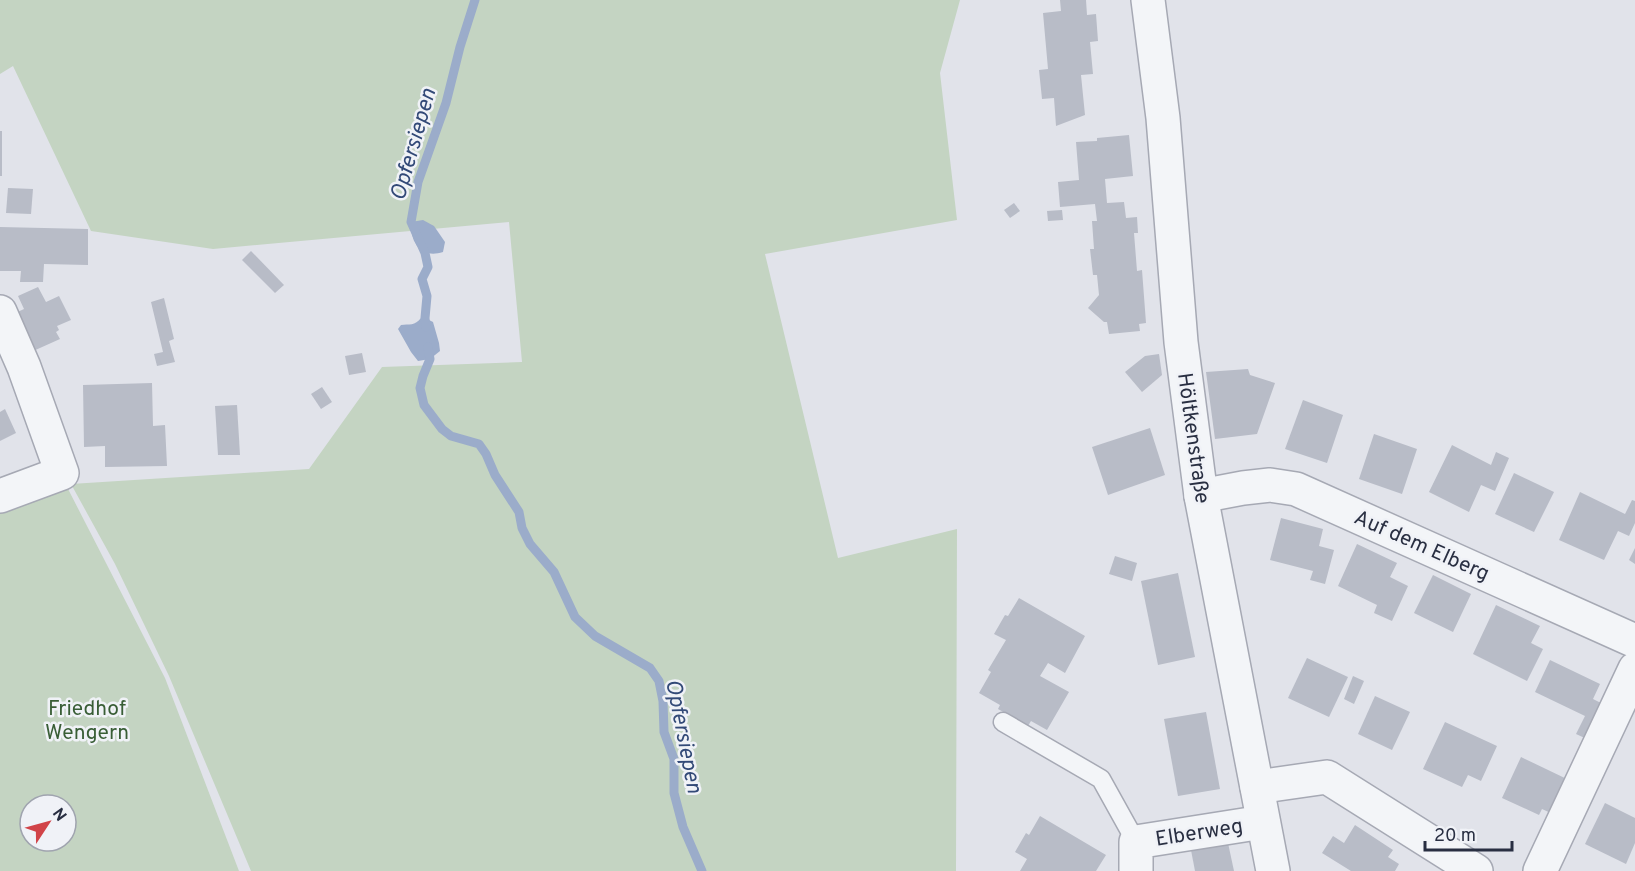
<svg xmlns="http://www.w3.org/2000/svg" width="1635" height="871" viewBox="0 0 1635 871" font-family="Overpass,sans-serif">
<rect width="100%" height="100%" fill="#e1e3ea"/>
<g fill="#c4d4c2" fill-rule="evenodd">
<polygon points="0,0 960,0 940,73 957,220 765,254 838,558 957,529 956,871 251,871 169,676 115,564 71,484 309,469 382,367 522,362 509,222 213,249 91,231 13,66 0,74"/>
<path d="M67 487 165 678 239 871H0V512L57 488ZM30 805H66V841H30Z"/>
</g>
<g fill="#9bacca">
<path d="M423 220 434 226 445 242 443 252C421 259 410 243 411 222Z"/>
<path d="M421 318H425L433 322 439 343 440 351 430 359 418 361 411 352 398 329 401 325C409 324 415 326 421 318Z"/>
</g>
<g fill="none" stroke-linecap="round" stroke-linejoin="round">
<g stroke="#9bacca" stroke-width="9">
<polyline points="426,327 425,318 427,296 422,279 428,267 425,253 411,222 418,182 446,103 460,47 475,0"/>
<polyline points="428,347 430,359 423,376 420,388 424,405 442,429 451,436 479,444 486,454 495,475 519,512 522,528 530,544 554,572 575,617 595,636 650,668 659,681 663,701 664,732 674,759 674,793 683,827 702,871"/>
</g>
</g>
<g fill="#b8bcc7">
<polygon points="1060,0 1086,0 1087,15 1096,14 1098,41 1090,42 1093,74 1081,75 1085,115 1056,126 1054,98 1042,99 1039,70 1048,69 1043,13 1061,11"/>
<rect x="0" y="131" width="2" height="45"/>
<polygon points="1129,135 1133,176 1105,179 1107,203 1124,202 1126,218 1137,217 1138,233 1134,233 1137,271 1142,270 1146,323 1139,324 1140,331 1109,334 1107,322 1104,322 1088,308 1099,295 1097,275 1093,275 1090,249 1094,249 1092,221 1097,221 1095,204 1060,207 1058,182 1079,180 1076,142 1097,141 1097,138"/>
<polygon points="8,188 33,189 31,214 6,213"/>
<polygon points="1014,203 1020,211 1010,218 1004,210"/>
<polygon points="1062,210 1063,220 1048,221 1047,211"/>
<polygon points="0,227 88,229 88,265 44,264 43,282 20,282 21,271 0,271"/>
<polygon points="251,251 284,285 275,293 242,260"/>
<polygon points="38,287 46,302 59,296 71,320 57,326 59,330 56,332 60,339 31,352 9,316 24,309 18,296"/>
<polygon points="164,298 174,339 169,341 175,362 157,366 154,354 163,352 151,302"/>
<polygon points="362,353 366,372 349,375 345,356"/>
<polygon points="1159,354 1162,375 1142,392 1125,372 1145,356"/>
<polygon points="1248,369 1250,375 1275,383 1257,434 1215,439 1206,372"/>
<polygon points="152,383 153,426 165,425 167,466 105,467 105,446 84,447 83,385"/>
<polygon points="322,387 332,402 321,409 311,394"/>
<polygon points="1303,400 1343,415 1327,463 1285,449"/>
<polygon points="237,405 240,455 218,455 215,406"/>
<polygon points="5,409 16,433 0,441 0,412"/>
<polygon points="1150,428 1165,475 1108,495 1092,447"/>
<polygon points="1374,434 1417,449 1402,494 1359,479"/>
<polygon points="1452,445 1491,465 1496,452 1509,458 1495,491 1481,485 1469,512 1429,492"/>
<polygon points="1514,473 1554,492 1534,532 1495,514"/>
<polygon points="1580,492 1625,514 1632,500 1635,501 1635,523 1629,536 1618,531 1604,560 1559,540"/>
<polygon points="1281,518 1323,529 1319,546 1334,550 1325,584 1310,580 1313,571 1270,560"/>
<polygon points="1357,544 1397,563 1390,577 1408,586 1392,621 1374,613 1377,605 1338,586"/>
<polygon points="1635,548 1635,564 1629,560"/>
<polygon points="1115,556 1137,563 1132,581 1109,574"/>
<polygon points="1178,573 1195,657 1158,665 1141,581"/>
<polygon points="1433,575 1471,594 1453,632 1414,613"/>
<polygon points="1019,598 1085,636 1065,673 1048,663 1040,676 1069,692 1047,730 1031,721 1028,726 998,709 1000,705 979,693 991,672 988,670 1006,640 994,634 1005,615 1008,616"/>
<polygon points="1496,605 1540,626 1531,643 1543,649 1527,681 1473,654"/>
<polygon points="1307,658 1348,677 1329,717 1288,698"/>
<polygon points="1550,660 1600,684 1593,699 1605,705 1589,740 1576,734 1585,716 1535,692"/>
<polygon points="1353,676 1364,681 1354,704 1344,699"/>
<polygon points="1375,696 1410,712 1392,750 1358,734"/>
<polygon points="1206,712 1220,789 1178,796 1164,719"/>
<polygon points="1445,722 1497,746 1481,781 1468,775 1462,787 1423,769"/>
<polygon points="1521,757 1571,781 1555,815 1542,809 1539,815 1502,798"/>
<polygon points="1605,803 1635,818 1635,843 1626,864 1585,844"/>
<polygon points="1040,816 1106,855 1096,871 1020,871 1027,859 1015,852 1026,833 1029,835"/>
<polygon points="1355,825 1393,850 1388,857 1399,864 1395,871 1351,871 1322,853 1333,836 1344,843"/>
<polygon points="1228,843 1234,871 1195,871 1191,850"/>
</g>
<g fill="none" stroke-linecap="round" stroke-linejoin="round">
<g stroke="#a6a9b4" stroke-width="21">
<polyline id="service" points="1003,722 1101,779 1136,842"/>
</g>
<g stroke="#a6a9b4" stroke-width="36">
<g id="minor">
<polyline points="1148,0 1163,118 1181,342 1201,496 1273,871"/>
<polyline points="0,312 24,367 62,473 0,496"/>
<polyline points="1201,496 1243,488 1270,485 1296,489 1635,641"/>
<polyline points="1257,787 1327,777 1476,871"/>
<polyline points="1136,871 1136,842 1263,822"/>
<polyline points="1540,871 1635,669"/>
</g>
</g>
<use href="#service" stroke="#f3f5f8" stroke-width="18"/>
<use href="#minor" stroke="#f3f5f8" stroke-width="33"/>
</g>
<g text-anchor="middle" stroke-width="5" stroke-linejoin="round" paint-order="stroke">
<g font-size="21" fill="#292f42" stroke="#f0f2f7">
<text transform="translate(1194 438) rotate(82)" y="7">Höltkenstraße</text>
<text transform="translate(1422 545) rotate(24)" y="7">Auf dem Elberg</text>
<text transform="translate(1199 832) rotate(-9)" y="7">Elberweg</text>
</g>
<g font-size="21" fill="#395e36" stroke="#f0f2f7">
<text x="87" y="715">Friedhof<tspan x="87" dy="24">Wengern</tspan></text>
</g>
<g font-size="22" font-style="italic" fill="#324977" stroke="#f0f2f7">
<text transform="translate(412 144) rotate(-74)" y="8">Opfersiepen</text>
<text transform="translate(685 736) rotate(79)" y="8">Opfersiepen</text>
</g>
</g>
<g transform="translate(48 823) rotate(54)"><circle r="28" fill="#f0f2f7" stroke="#a0a4af" stroke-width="1.5"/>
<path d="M0-4.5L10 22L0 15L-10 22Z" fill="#d14348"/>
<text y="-9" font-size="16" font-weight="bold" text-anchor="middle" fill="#292f42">N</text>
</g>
<path d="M1425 841v9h87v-9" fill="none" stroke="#292f42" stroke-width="3"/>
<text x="1434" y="841" font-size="18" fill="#292f42" stroke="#f0f2f7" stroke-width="4.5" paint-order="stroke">20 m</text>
</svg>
